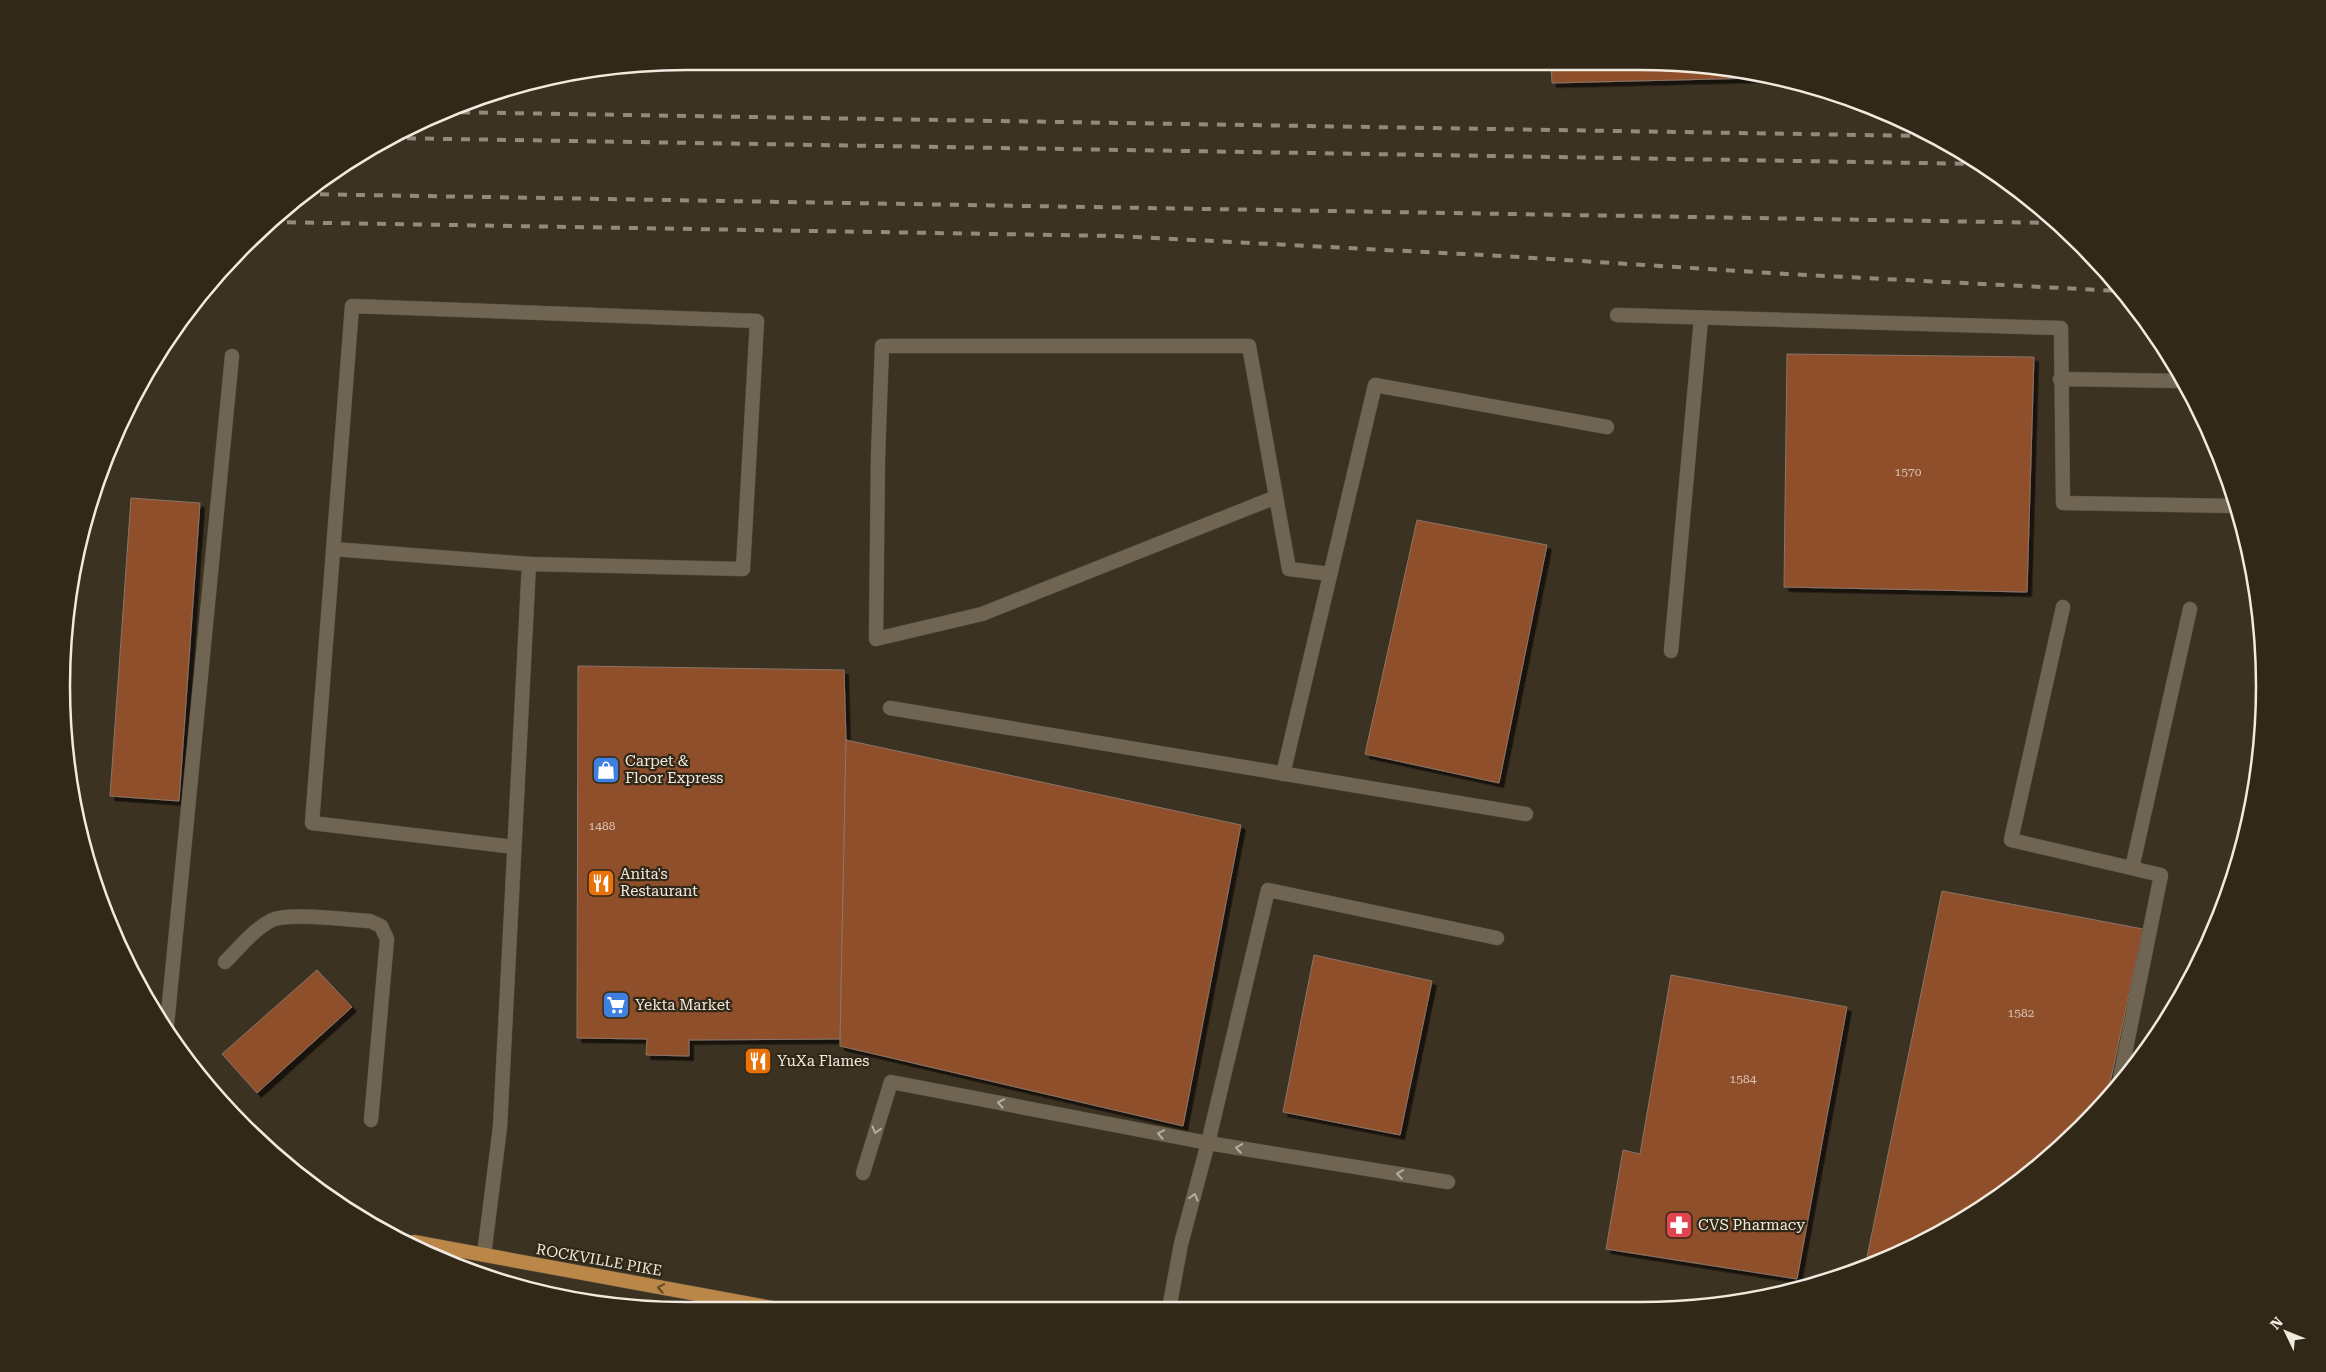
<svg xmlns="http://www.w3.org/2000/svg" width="2326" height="1372" viewBox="0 0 2326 1372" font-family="'Roboto Serif',serif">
<defs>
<filter id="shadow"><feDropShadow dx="4.5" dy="4.5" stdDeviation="0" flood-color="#0009"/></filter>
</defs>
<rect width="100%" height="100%" fill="#3c3221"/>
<g fill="#8f4f29" stroke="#8a756a" filter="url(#shadow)">
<polygon points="1551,63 1681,63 1757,78 1552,83"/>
<polygon points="1787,354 2034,357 2027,592 1784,587"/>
<polygon points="131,498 200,503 179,801 110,796"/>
<polygon points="1417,520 1547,545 1499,783 1365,754"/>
<polygon points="578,666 844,670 846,740 840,1039 689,1040 689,1056 646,1055 647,1039 577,1038"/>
<polygon points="846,740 1241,825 1183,1126 840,1046"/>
<polygon points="1942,891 2143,929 2107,1097 2082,1128 1953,1227 1865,1267"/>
<polygon points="1314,955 1432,981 1400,1135 1283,1112"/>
<polygon points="317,970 352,1007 257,1093 222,1054"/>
<polygon points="1671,975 1847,1007 1797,1279 1606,1249 1623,1150 1640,1154"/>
</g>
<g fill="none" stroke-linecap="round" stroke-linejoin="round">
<g stroke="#585041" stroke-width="15">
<g id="service">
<polyline points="1617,315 2061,328 2063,503 2235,506"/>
<polyline points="2060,379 2182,381"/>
<polyline points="1276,497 982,614 876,639 878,457 882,346 1249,346 1289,569 1330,574"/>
<polyline points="333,549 529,564"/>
<polyline points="2063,607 2011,840 2161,875 2119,1083"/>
<polyline points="1671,651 1701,319"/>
<polyline points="890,708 1526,814"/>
<polyline points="1283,774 1375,385 1607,427"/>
<polyline points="2132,868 2190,609"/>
<path d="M225 962C239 948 254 929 272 920 289 912 348 920 370 921L381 926 387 939 371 1120"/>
<polyline points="167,1025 232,356"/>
<polyline points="863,1173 891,1082 1208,1143 1448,1182"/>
<polyline points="484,1255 500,1127 529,564 743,569 757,321 352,306 312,823 514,847"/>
<polyline points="1169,1309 1181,1244 1208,1143 1268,890 1497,938"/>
</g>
</g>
<g stroke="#585041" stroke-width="15">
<polyline id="primary" points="414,1242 778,1309"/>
</g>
<use href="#service" stroke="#706552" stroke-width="14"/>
<use href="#primary" stroke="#ba8748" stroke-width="14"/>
<g stroke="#928a7c" stroke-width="4" stroke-dasharray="9 9" stroke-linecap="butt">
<polyline points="443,112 1925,136"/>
<polyline points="389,138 1983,164"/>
<polyline points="302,194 2056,223"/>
<polyline points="269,222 1116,236 1502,256 1787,274 2120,291"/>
</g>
</g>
<defs><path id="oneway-chevron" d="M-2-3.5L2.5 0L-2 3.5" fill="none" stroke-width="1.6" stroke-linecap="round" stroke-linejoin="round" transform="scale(1.25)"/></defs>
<g stroke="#b6aea0">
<use href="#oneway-chevron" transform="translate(1001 1103) rotate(-169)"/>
<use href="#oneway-chevron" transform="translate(876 1130) rotate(107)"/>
<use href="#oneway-chevron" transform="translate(1161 1134) rotate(-169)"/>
<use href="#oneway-chevron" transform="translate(1239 1148) rotate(-171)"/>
<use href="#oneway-chevron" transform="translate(1400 1174) rotate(-171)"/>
<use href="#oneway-chevron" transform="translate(1194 1197) rotate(-75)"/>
</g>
<use stroke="#624929" href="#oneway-chevron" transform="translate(661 1288) rotate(-170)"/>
<defs>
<g id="shop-square" transform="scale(1.4375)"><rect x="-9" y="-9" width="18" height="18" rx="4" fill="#3f7fe0" stroke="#322818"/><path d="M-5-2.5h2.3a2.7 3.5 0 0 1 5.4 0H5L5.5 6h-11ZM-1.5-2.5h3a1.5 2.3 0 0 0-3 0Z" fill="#fff"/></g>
<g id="restaurant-square" transform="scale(1.4375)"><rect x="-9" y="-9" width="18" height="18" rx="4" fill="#e8710a" stroke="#322818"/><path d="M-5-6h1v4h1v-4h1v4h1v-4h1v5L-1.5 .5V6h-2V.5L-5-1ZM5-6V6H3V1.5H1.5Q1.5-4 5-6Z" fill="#fff"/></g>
<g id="supermarket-square" transform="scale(1.4375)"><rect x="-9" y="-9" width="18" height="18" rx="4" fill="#3f7fe0" stroke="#322818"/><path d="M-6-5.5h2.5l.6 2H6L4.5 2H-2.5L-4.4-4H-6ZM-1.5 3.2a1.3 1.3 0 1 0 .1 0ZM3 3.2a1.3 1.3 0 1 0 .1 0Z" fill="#fff"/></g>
<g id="pharmacy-square" transform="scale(1.4375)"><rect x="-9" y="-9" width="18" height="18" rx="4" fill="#e0444e" stroke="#322818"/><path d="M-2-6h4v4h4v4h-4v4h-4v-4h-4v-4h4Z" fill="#fff"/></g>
</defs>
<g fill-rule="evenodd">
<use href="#shop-square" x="606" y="770"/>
<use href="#restaurant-square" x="601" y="883"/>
<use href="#supermarket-square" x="616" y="1005"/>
<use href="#restaurant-square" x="758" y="1061"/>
<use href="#pharmacy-square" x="1679" y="1225"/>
</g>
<g text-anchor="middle" stroke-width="4.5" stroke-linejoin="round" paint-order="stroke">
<g font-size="12" fill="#d8c3b2">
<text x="1908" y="476">1570</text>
<text x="602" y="830">1488</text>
<text x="2021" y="1017">1582</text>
<text x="1743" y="1083">1584</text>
</g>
<g font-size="15" fill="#f0eadf" stroke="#322818" text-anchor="start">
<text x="625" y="766">Carpet &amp;<tspan x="625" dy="17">Floor Express</tspan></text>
<text x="620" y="879">Anita's<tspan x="620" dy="17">Restaurant</tspan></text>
<text x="635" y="1010">Yekta Market</text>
<text x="777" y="1066">YuXa Flames</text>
<text x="1698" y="1230">CVS Pharmacy</text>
</g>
<g font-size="15" fill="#f0eadf" stroke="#322818">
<text transform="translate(599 1260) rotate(10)" y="5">ROCKVILLE PIKE</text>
</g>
</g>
<path d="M0 0H2326V1372H0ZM686 70H1640A616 616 0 0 1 2256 686V686A616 616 0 0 1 1640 1302H686A616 616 0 0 1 70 686V686A616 616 0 0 1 686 70Z" fill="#322818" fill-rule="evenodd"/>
<path fill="none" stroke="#f0eadf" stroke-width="2.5" d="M686 70H1640A616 616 0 0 1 2256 686V686A616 616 0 0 1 1640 1302H686A616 616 0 0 1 70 686V686A616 616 0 0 1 686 70Z"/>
<g transform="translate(2286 1332) rotate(313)" stroke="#322818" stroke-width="4" paint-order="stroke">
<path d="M0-4L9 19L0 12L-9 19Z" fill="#f0eadf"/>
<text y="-8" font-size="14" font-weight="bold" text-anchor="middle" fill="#f0eadf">N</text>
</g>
</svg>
